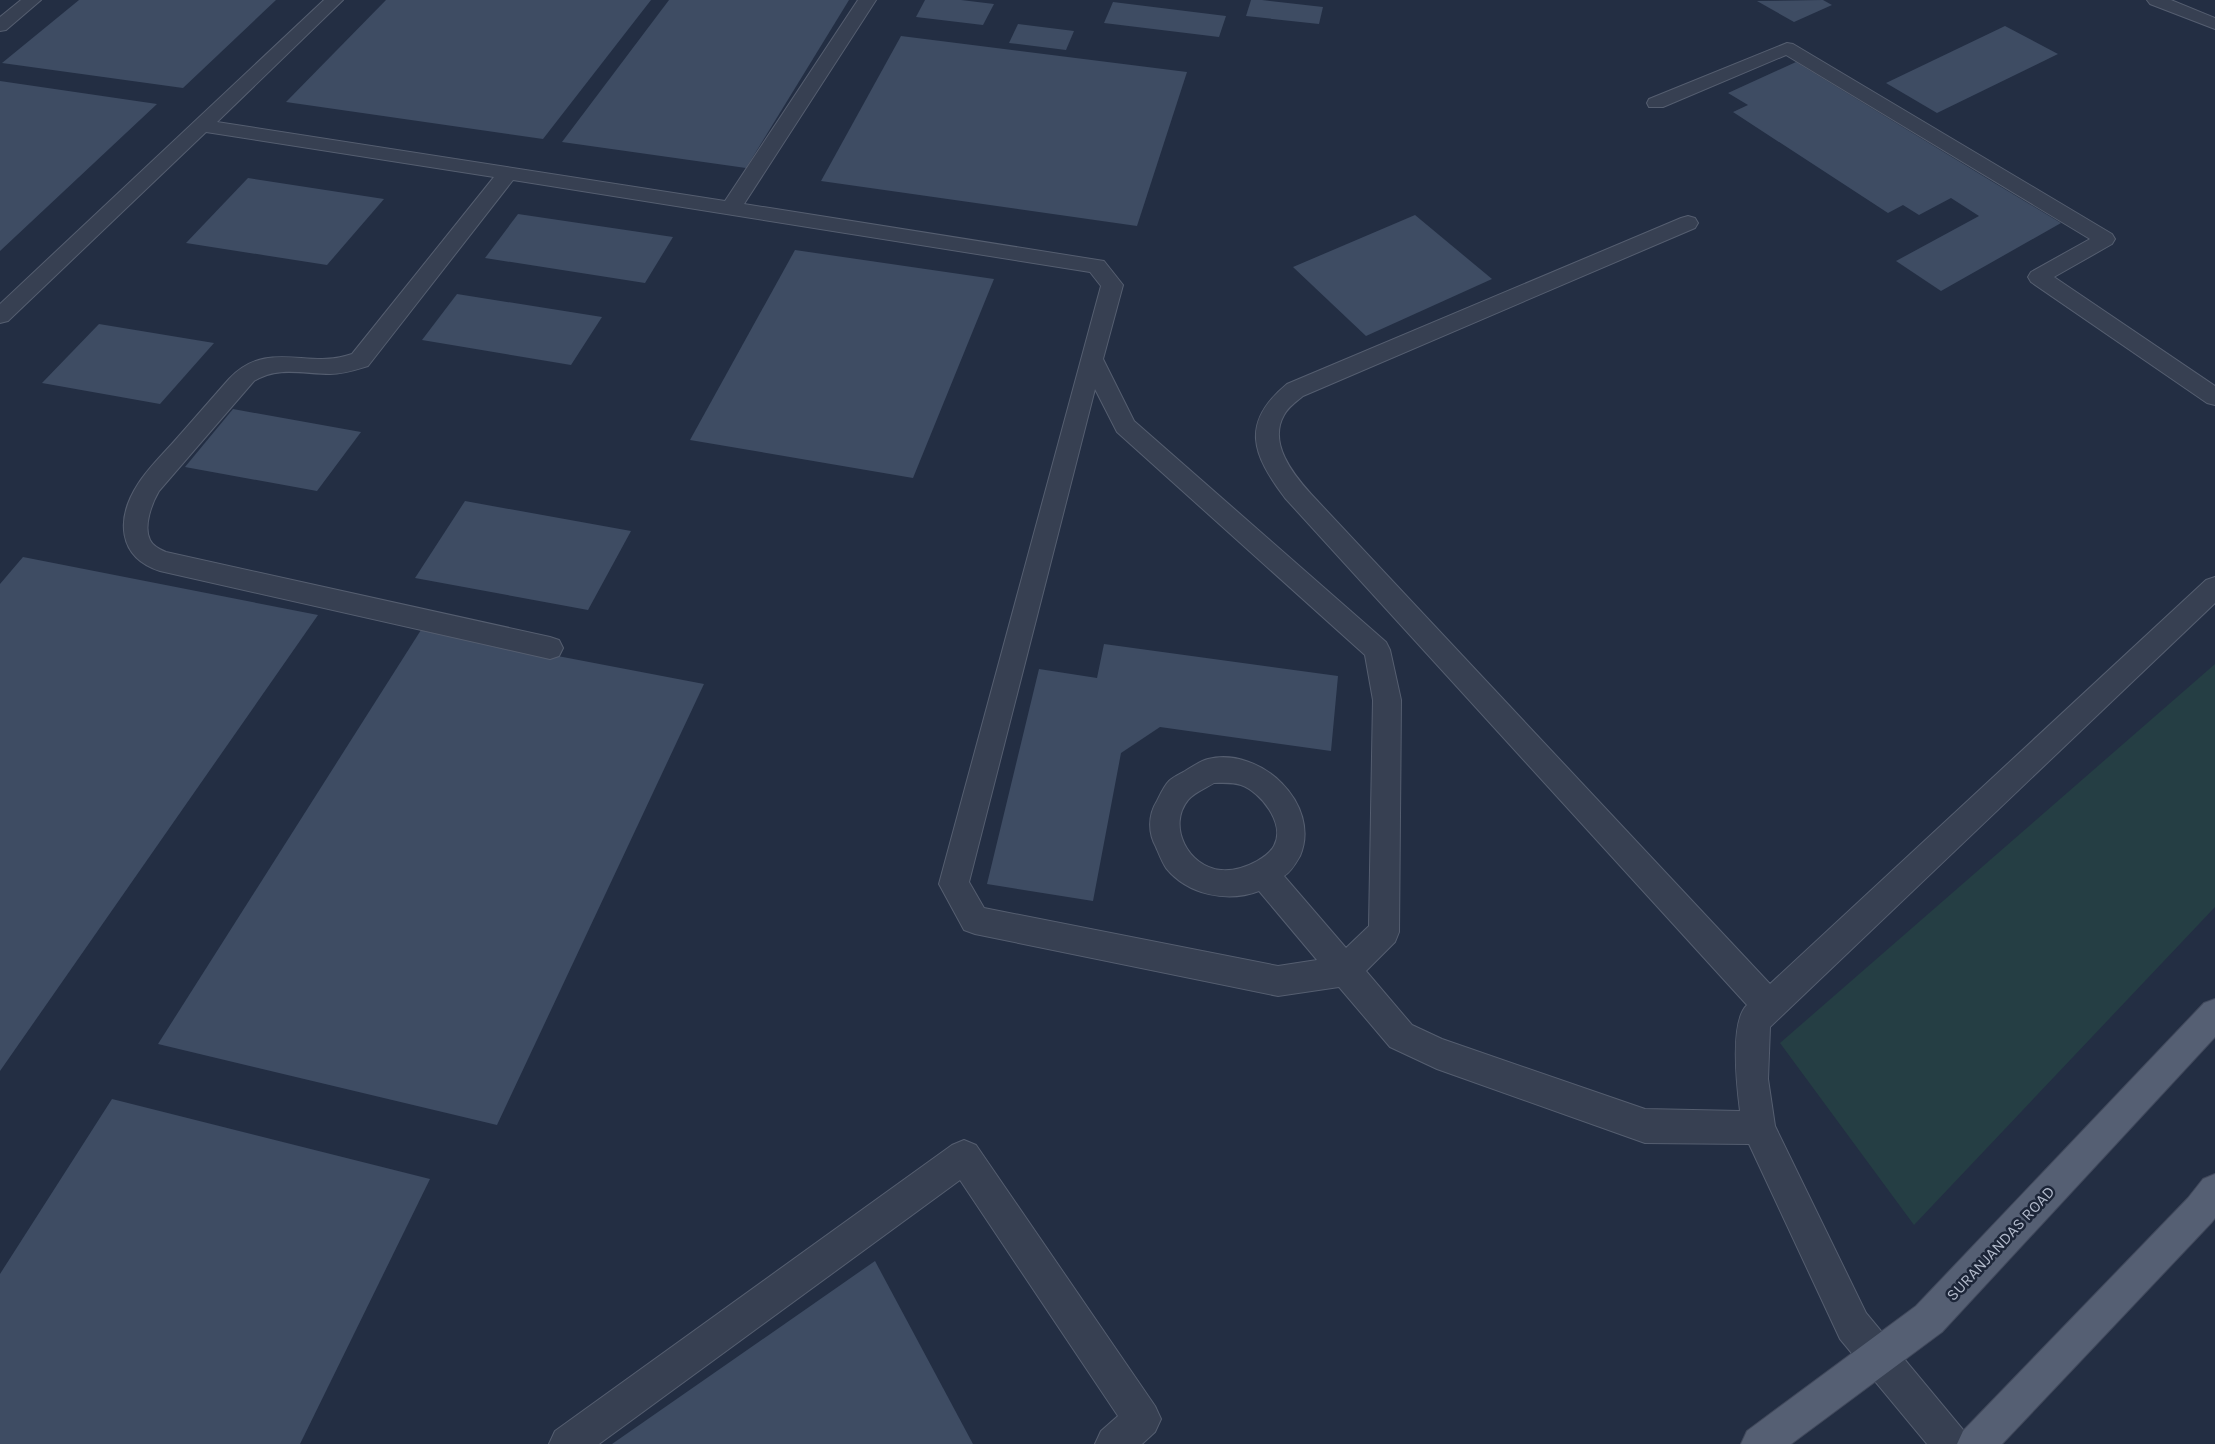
<svg xmlns="http://www.w3.org/2000/svg" width="2215" height="1444" viewBox="0 0 2215 1444" font-family="Karla,sans-serif">
<rect width="100%" height="100%" fill="#232e43"/>
<polygon fill="#253e44" points="2215,664 2215,907 1914,1225 1780,1043"/>
<g fill="#3e4c63">
<polygon points="79,0 276,0 183,88 2,63"/>
<polygon points="386,0 651,0 543,139 286,102"/>
<polygon points="669,0 849,0 746,168 562,142"/>
<polygon points="925,0 961,0 994,4 983,25 916,17"/>
<polygon points="1251,0 1262,0 1323,7 1319,24 1246,16"/>
<polygon points="1823,0 1832,5 1794,22 1757,1"/>
<polygon points="1113,2 1226,16 1219,37 1104,23"/>
<polygon points="1018,24 1074,31 1066,50 1009,43"/>
<polygon points="2005,26 2058,54 1937,113 1886,83"/>
<polygon points="901,36 1187,72 1137,226 821,181"/>
<polygon points="1796,62 1988,179 2061,223 1941,291 1896,261 1979,216 1951,198 1919,215 1903,205 1888,213 1733,112 1748,105 1728,93"/>
<polygon points="0,81 157,104 0,251"/>
<polygon points="248,178 384,199 327,265 186,243"/>
<polygon points="518,214 673,237 645,283 485,258"/>
<polygon points="1415,215 1492,279 1366,336 1293,267"/>
<polygon points="795,250 994,279 913,478 690,440"/>
<polygon points="457,294 602,317 571,365 422,340"/>
<polygon points="99,324 214,343 160,404 42,383"/>
<polygon points="233,409 361,432 317,491 185,467"/>
<polygon points="465,501 631,531 588,610 415,578"/>
<polygon points="23,557 318,615 0,1071 0,584"/>
<polygon points="421,630 704,684 497,1125 158,1044"/>
<polygon points="1104,644 1338,676 1331,751 1160,727 1121,753 1093,901 987,884 1039,669 1097,678"/>
<polygon points="112,1099 430,1179 300,1444 0,1444 0,1274"/>
<polygon points="875,1261 973,1444 612,1444"/>
</g>
<g fill="none" stroke-linecap="round" stroke-linejoin="round">
<g stroke="#555e70" stroke-width="2">
<g id="minor">
<polygon points="21,0 41,0 6,30 0,31 0,17"/>
<path d="M324 0H343L217 122 725 201 858 0H876L744 204 1104 261 1123 285 1103 359 1134 421 1386 642 1390 650 1401 700 1399 932 1395 942 1366 971 1412 1025 1442 1039 1645 1109 1740 1111C1737 1087 1729 1022 1747 1005L1285 498C1252 454 1240 423 1287 384L1681 218 1688 216 1695 218 1698 223 1695 228 1303 396C1297 401 1288 407 1284 415 1268 443 1293 474 1311 494L1770 984 2206 580 2215 577V603L1770 1027 1768 1079 1775 1126 1866 1313 1964 1431 1970 1444H1927L1840 1339 1749 1144 1645 1143 1437 1069 1390 1047 1339 987 1278 996 975 934 964 930 939 884 1101 286 1090 272 513 180 368 366C355 370 344 374 330 374 303 374 279 366 254 381L159 491C152 503 143 526 150 540 153 546 161 550 166 552L550 637 559 640 563 648 559 656 550 659 160 571C117 557 116 518 138 484 149 467 165 452 178 437 195 418 212 398 229 379 268 338 308 370 352 354L494 177 206 132 8 321 0 323V304ZM1095 389 1117 432 1365 655 1373 700 1369 926 1346 948 1284 876C1291 872 1296 863 1300 856 1322 804 1260 746 1208 759 1200 761 1192 767 1185 771 1180 774 1173 777 1169 781 1164 786 1160 795 1157 801 1148 815 1148 833 1156 847 1159 854 1162 862 1166 868 1188 895 1228 903 1259 891L1317 960 1278 966 984 908 969 882ZM1214 783C1223 783 1232 782 1241 785 1261 792 1286 824 1274 846 1270 853 1264 857 1257 861 1246 867 1235 871 1221 870 1188 867 1167 826 1188 800 1194 793 1206 788 1214 783Z"/>
<polygon points="2147,0 2171,0 2215,18 2215,29 2150,4"/>
<polygon points="1787,43 1793,44 2112,234 2115,239 2112,244 2054,277 2215,386 2215,405 2207,403 2031,282 2028,277 2031,272 2090,239 1786,55 1663,107 1649,107 1647,103 1649,99"/>
<polygon points="964,1140 976,1145 1155,1406 1161,1419 1155,1432 1142,1444 1095,1444 1101,1431 1118,1416 960,1180 599,1444 549,1444 555,1431 952,1145"/>
</g>
</g>
<g stroke="#41495c" stroke-width="2">
<g id="major">
<polygon points="2215,999 2215,1037 1942,1332 1791,1444 1741,1444 1747,1431 1916,1306 2204,1003"/>
<polygon points="2215,1174 2215,1218 2212,1222 2002,1444 1957,1444 1963,1431 2188,1198 2203,1179"/>
</g>
</g>
<use href="#minor" fill="#374052" fill-rule="evenodd"/>
<use href="#major" fill="#555f73" fill-rule="evenodd"/>
</g>
<g text-anchor="middle" stroke-width="5" stroke-linejoin="round" paint-order="stroke">
<g font-size="16" fill="#b4bccd" stroke="#1c2538">
<text transform="translate(2000 1243) rotate(-47)" y="6">SURANJANDAS ROAD</text>
</g>
</g>
</svg>
